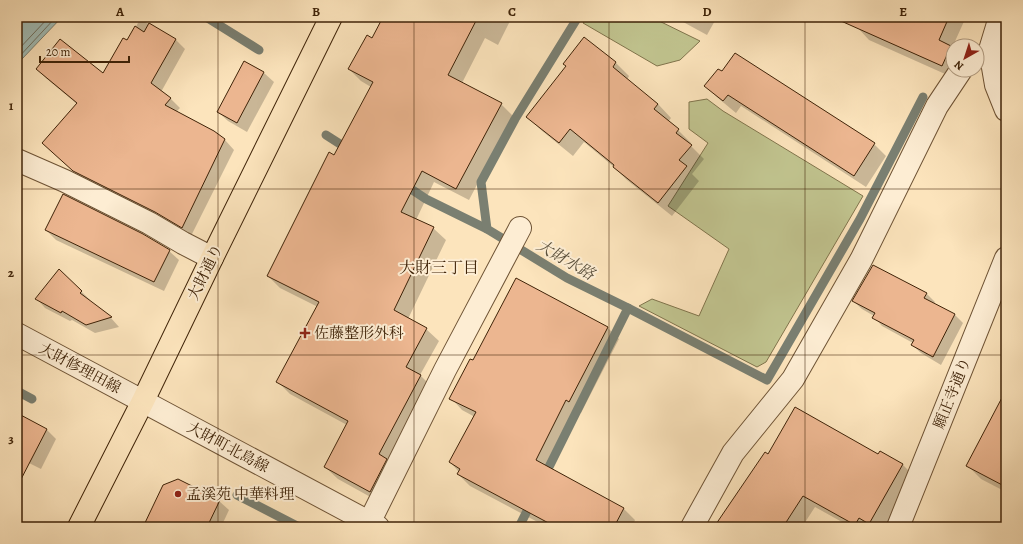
<svg xmlns="http://www.w3.org/2000/svg" width="1023" height="544" viewBox="0 0 1023 544" font-family="Alegreya,'Noto Serif JP',serif">
<rect width="100%" height="100%" fill="#fce4bc"/>
<filter id="stains"><feTurbulence type="fractalNoise" baseFrequency=".005" numOctaves="4"/><feColorMatrix values="0 0 0 0 .2 0 0 0 0 .09 0 0 0 0 .02 0 0 0 .5 -.17"/></filter>
<radialGradient id="worn" r=".72"><stop offset=".6" stop-color="#630" stop-opacity="0"/><stop offset="1" stop-color="#630" stop-opacity=".3"/></radialGradient>
<g fill="#c1c48f" stroke="#80744c">
<polygon points="587,17 651,17 700,41 680,60 657,66 583,23"/>
<polygon points="707,99 723,111 863,196 766,362 757,367 639,306 652,299 699,316 729,249 668,206 708,143 689,129 689,102"/>
</g>
<polygon fill="#a1bdb7" stroke="#7a7f71" points="17,17 62,17 22,59 17,66"/>
<g fill="#0003">
<polygon points="384,17 512,17 498,45 485,38 462,83 501,104 513,116 469,200 434,182 416,220 433,228 446,240 408,319 426,329 439,341 420,375 433,388 383,504 338,479 325,467 347,425 290,394 278,382 318,307 280,288 268,276 334,156 371,87 361,81 349,69 373,39"/>
<polygon points="674,17 717,17 707,35"/>
<polygon points="853,17 966,17 952,48 953,50 954,78 869,40 858,28"/>
<polygon points="140,19 176,40 185,49 161,92 170,98 180,108 176,112 213,131 225,140 234,150 191,236 84,181 53,152 77,104 47,79 37,69 103,75 128,42"/>
<polygon points="585,38 616,63 629,76 627,80 658,104 671,118 668,122 678,130 691,143 690,145 704,159 692,174 699,181 672,216 627,180 614,167 584,142 573,156 541,130 528,117 567,66"/>
<polygon points="245,62 264,73 274,82 247,132 228,121 218,112"/>
<polygon points="706,86 874,144 886,156 866,187 741,106 736,113 718,98"/>
<polygon points="46,230 169,251 179,260 164,291 56,240"/>
<polygon points="81,291 90,300 89,301 111,318 119,327 95,333 72,320 70,321 45,308 37,299"/>
<polygon points="926,293 935,302 934,304 955,315 963,323 941,365 921,353 912,345 913,343 882,326 874,317 874,316 862,309 853,301"/>
<polygon points="607,327 619,339 581,413 578,412 549,469 623,508 635,520 632,527 547,527 470,486 458,474 459,472 450,462 475,417 462,410 451,398 473,362"/>
<polygon points="1006,392 1006,492 981,479 967,465"/>
<polygon points="17,414 47,430 56,439 41,469 17,457"/>
<polygon points="769,455 878,455 902,464 914,476 885,527 851,527 815,507 802,527 724,527"/>
<polygon points="219,501 229,510 221,527 149,527"/>
</g>
<g fill="none" stroke-linecap="round" stroke-linejoin="round">
<g stroke="#707060" stroke-width="1">
<polyline points="17,51 49,17"/>
<polyline points="17,59 56,17"/>
</g>
<g stroke="#7a7f71" stroke-width="9">
<polyline points="206,17 259,50"/>
<polyline points="326,135 351,151"/>
<polyline points="402,183 426,199 487,229"/>
<polyline points="628,308 767,380 860,219 923,97"/>
<polyline points="1006,332 1006,334"/>
<polyline points="17,391 32,399"/>
<polyline points="544,477 628,308 567,278 487,229 481,182 515,119 578,17"/>
<polyline points="237,495 299,527"/>
<polyline points="519,527 532,501"/>
</g>
</g>
<g fill="#ecb690" stroke="#3f2308">
<polygon points="383,17 478,17 448,75 502,103 456,189 422,171 401,212 434,227 394,310 427,328 406,367 421,375 379,454 387,459 370,492 324,467 348,421 276,382 319,302 267,276 329,152 334,155 373,82 348,69 367,35 372,38"/>
<polygon points="832,17 949,17 939,40 951,46 942,66"/>
<polygon points="149,23 176,39 151,83 171,98 165,105 214,131 225,139 182,228 155,212 73,171 42,143 77,103 36,69 60,39 103,73 123,38 127,40 135,26 144,32"/>
<polygon points="584,37 616,62 613,67 658,104 654,109 679,129 676,133 692,145 679,160 687,166 658,203 613,167 614,165 570,129 559,143 526,117 566,66 563,64"/>
<polygon points="735,53 875,143 854,176 728,95 723,101 704,86 718,69 722,71"/>
<polygon points="244,61 264,72 237,123 217,112"/>
<polygon points="63,194 143,234 170,250 154,282 45,230"/>
<polygon points="873,265 927,293 924,298 955,314 933,357 911,345 914,340 872,318 875,313 852,301"/>
<polygon points="59,269 82,291 80,293 112,317 86,325 62,311 61,313 35,299"/>
<polygon points="516,278 608,327 569,402 566,400 536,460 624,508 614,527 556,527 457,474 460,469 449,462 476,412 449,399 470,359 473,360"/>
<polygon points="1006,390 1006,487 966,466"/>
<polygon points="795,407 878,454 880,451 903,464 869,524 859,518 855,525 803,496 783,527 714,527 765,452 768,454"/>
<polygon points="17,413 47,429 17,487"/>
<polygon points="178,479 220,500 207,527 143,527 163,485"/>
</g>
<g fill="none" stroke-linecap="round" stroke-linejoin="round">
<g stroke="#6e5335" stroke-width="24">
<g id="minor">
<polyline points="1000,17 990,50 996,85 1006,110"/>
<polyline points="17,160 65,181 149,223 183,243 212,258"/>
<polyline points="367,527 445,370 520,228"/>
<polyline points="692,527 733,453 793,379 861,260 937,106 961,70"/>
<polyline points="898,527 1006,258"/>
</g>
</g>
<g stroke="#6e5335" stroke-width="24">
<polyline id="tertiary" points="17,334 378,527"/>
</g>
<g stroke="#3f2308" stroke-width="24">
<polyline id="primary" points="79,527 143,401 212,258 331,17"/>
</g>
<use href="#minor" stroke="#fdedd3" stroke-width="22"/>
<use href="#tertiary" stroke="#fdedd3" stroke-width="22"/>
<use href="#primary" stroke="#fce4bc" stroke-width="22"/>
</g>
<path fill="none" stroke="#3f2308" stroke-width="1" stroke-opacity="0.55" d="M218 17V527M414 17V527M609 17V527M805 17V527M17 189H1006M17 355H1006"/>
<g fill="#8f2418" stroke="#fdedd3" stroke-width="1.5">
<path d="M303 327h4v4h4v4h-4v4h-4v-4h-4v-4h4z"/>
<circle cx="178" cy="494" r="4"/>
</g>
<g text-anchor="middle" stroke-width="4" stroke-linejoin="round" paint-order="stroke">
<g font-size="15" fill="#3f2308" stroke="#fdedd3">
<text transform="translate(205 272) rotate(-64)" y="5">大財通り</text>
<text transform="translate(80 368) rotate(28)" y="5">大財修理田線</text>
<text transform="translate(952 393) rotate(-68)" y="5">願正寺通り</text>
<text transform="translate(228 447) rotate(28)" y="5">大財町北島線</text>
</g>
<g font-size="15" fill="#3f2308" stroke="#fdedd3" text-anchor="start">
<text x="314" y="338">佐藤整形外科</text>
<text x="186" y="499">孟溪苑 中華料理</text>
</g>
<g font-size="16" font-style="italic" fill="#5c513d" stroke="#fdedd3">
<text transform="translate(566 259) rotate(30)" y="6">大財水路</text>
</g>
<g font-size="16" fill="#3f2308" stroke="#fdedd3">
<text x="439" y="273">大財三丁目</text>
</g>
</g>
<rect width="1023" height="544" fill="none" stroke="#fce4bc" stroke-width="44"/>
<g transform="translate(965 58) rotate(219)"><circle r="19" fill="#fdedd3" stroke="#b19c82"/>
<path d="M0-3L7 15L0 10L-7 15Z" fill="#8f2418"/>
<text y="-6" font-size="11" font-weight="bold" text-anchor="middle" fill="#3f2308">N</text>
</g>
<path d="M40 56v6h89v-6" fill="none" stroke="#3f2308" stroke-width="2"/>
<text x="46" y="56" font-size="12" fill="#3f2308" stroke="#fdedd3" stroke-width="3" paint-order="stroke">20 m</text>
<rect x="22" y="22" width="979" height="500" fill="none" stroke="#3f2308" stroke-width="1.5"/>
<g font-size="13" text-anchor="middle" font-weight="bold" fill="#3f2308">
<text x="120" y="16">A</text>
<text x="316" y="16">B</text>
<text x="512" y="16">C</text>
<text x="707" y="16">D</text>
<text x="903" y="16">E</text>
<text x="11" y="110">1</text>
<text x="11" y="277">2</text>
<text x="11" y="443">3</text>
</g>
<rect width="100%" height="100%" filter="url(#stains)"/>
<rect width="100%" height="100%" fill="url(#worn)"/>
</svg>
